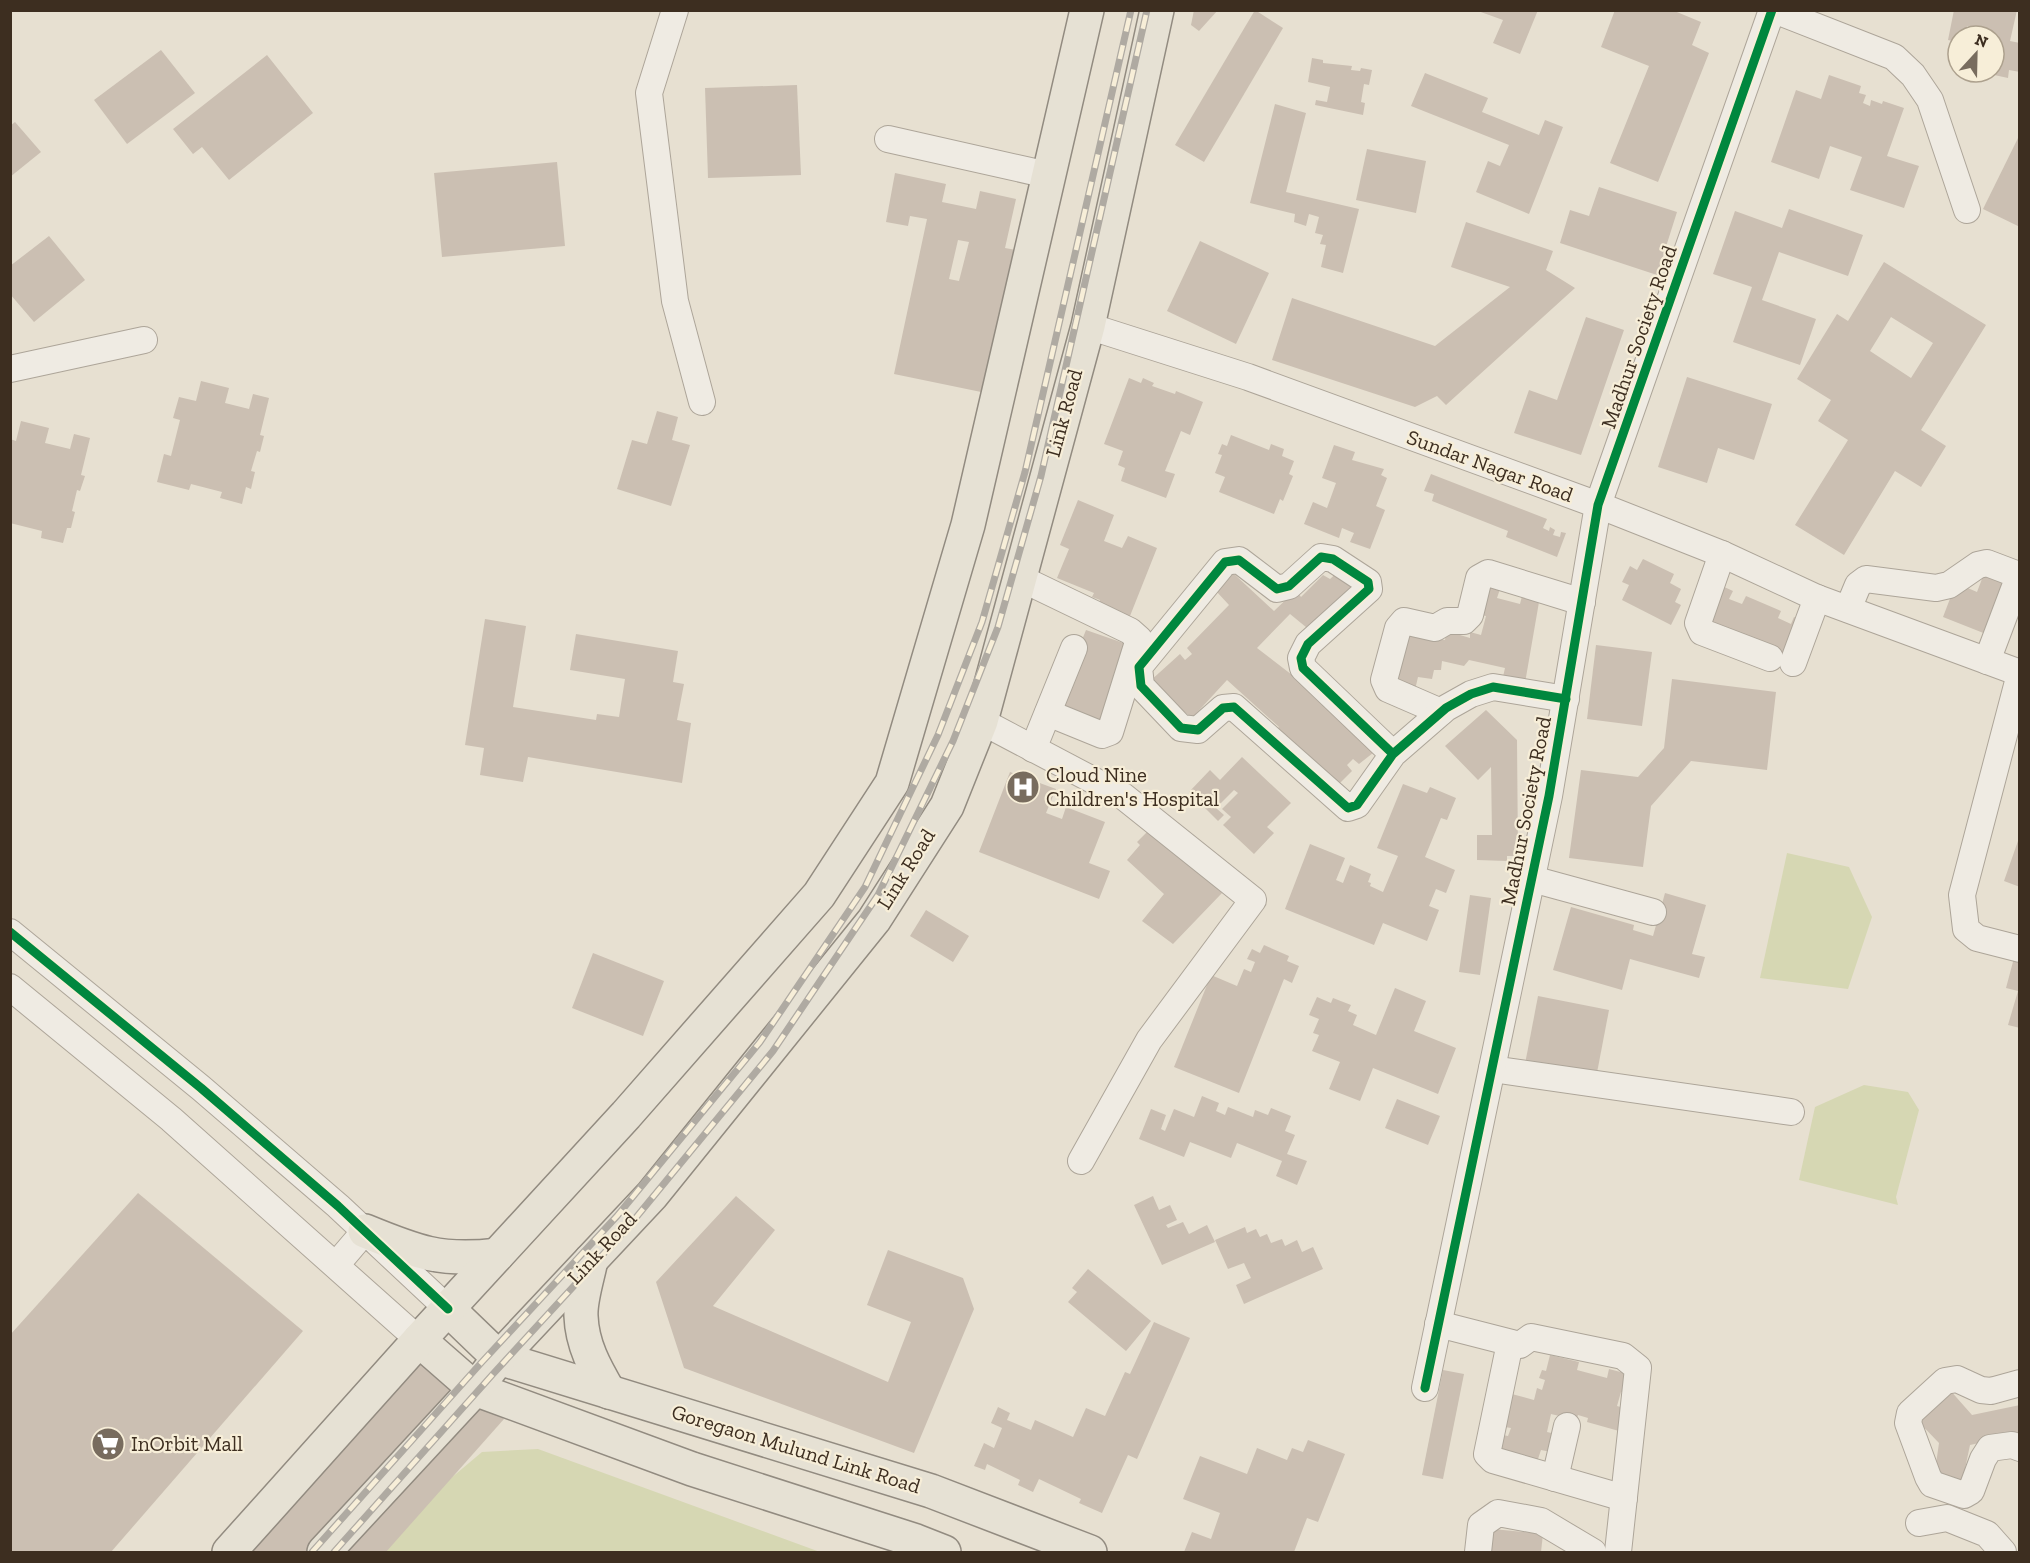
<svg xmlns="http://www.w3.org/2000/svg" width="2030" height="1563" viewBox="0 0 2030 1563" font-family="'Zilla Slab',serif">
<rect width="100%" height="100%" fill="#e7e0d1"/>
<g fill="#d6d7b3">
<polygon points="1787,853 1849,867 1872,917 1848,989 1760,978"/>
<polygon points="1864,1085 1908,1092 1919,1110 1896,1197 1898,1205 1799,1180 1815,1107"/>
<polygon points="538,1449 820,1552 383,1552 444,1484 482,1452"/>
</g>
<g fill="#cbbfb2" fill-rule="evenodd">
<polygon points="1194,10 1218,10 1199,31 1191,25"/>
<polygon points="1255,10 1283,28 1204,162 1175,145"/>
<polygon points="1538,10 1520,54 1493,43 1503,20 1478,11"/>
<polygon points="1615,10 1672,10 1701,22 1692,45 1709,53 1658,182 1610,163 1649,66 1601,47"/>
<polygon points="1954,10 2017,10 2010,41 2020,43 2020,72 2009,70 2008,78 1985,73 1994,72 1994,36 1990,36 1991,31 1967,26 1965,36 1958,36 1958,42 1948,40"/>
<polygon points="161,50 195,93 127,144 94,100"/>
<polygon points="267,55 313,113 229,180 202,147 193,154 173,129"/>
<polygon points="1312,58 1323,60 1323,63 1352,66 1351,70 1360,71 1361,68 1372,70 1369,85 1364,84 1361,102 1365,103 1363,115 1315,105 1316,100 1327,102 1330,87 1308,82"/>
<polygon points="1425,73 1488,98 1482,112 1539,135 1545,120 1563,127 1529,214 1476,192 1488,161 1500,166 1509,145 1411,106"/>
<polygon points="1829,75 1861,86 1859,93 1866,95 1863,103 1870,106 1871,100 1882,104 1883,101 1904,108 1887,156 1919,166 1904,208 1850,190 1862,157 1830,146 1819,179 1771,162 1796,90 1821,99"/>
<polygon points="797,85 801,175 708,178 705,88"/>
<polygon points="1275,104 1306,113 1286,192 1359,209 1343,273 1321,267 1326,245 1320,244 1323,235 1315,233 1319,217 1309,214 1306,226 1294,222 1295,214 1250,203"/>
<polygon points="15,122 41,152 10,177 10,126"/>
<polygon points="2020,134 2020,227 1983,209"/>
<polygon points="1367,149 1426,161 1416,213 1356,200"/>
<polygon points="557,162 565,246 442,257 434,173"/>
<path d="M895 173 946 184 942 202 976 209 980 191 1016 199 1005 248 1016 250 986 393 894 374 927 219 910 216 908 226 886 222ZM958 240 969 242 959 281 949 279Z"/>
<polygon points="1599,187 1677,212 1657,275 1560,243 1570,210 1589,216"/>
<polygon points="1789,209 1863,235 1848,276 1779,252 1762,300 1816,319 1800,365 1733,342 1752,287 1713,274 1735,211 1782,228"/>
<polygon points="1466,222 1553,251 1546,270 1575,288 1446,405 1437,396 1415,407 1272,360 1292,298 1435,346 1510,287 1451,267"/>
<polygon points="49,236 85,280 34,322 10,294 10,266"/>
<polygon points="1200,241 1269,273 1236,344 1167,311"/>
<path d="M1884 262 1986 325 1921 430 1946 446 1921 487 1895 471 1844 555 1795 525 1848 440 1818 421 1831 400 1797 379 1837 314 1848 321ZM1891 317 1933 343 1911 378 1870 351Z"/>
<polygon points="1586,317 1624,330 1581,455 1514,433 1529,390 1557,400"/>
<polygon points="1687,377 1772,404 1754,460 1718,448 1707,483 1658,467"/>
<polygon points="1129,378 1141,383 1143,378 1154,383 1152,386 1175,394 1176,391 1203,402 1190,435 1181,431 1165,471 1175,474 1166,498 1121,481 1125,468 1118,465 1123,451 1104,444"/>
<polygon points="201,381 229,388 225,403 249,409 253,394 269,398 260,435 264,436 260,452 257,451 251,471 255,472 251,489 246,487 242,504 220,498 222,492 191,484 189,490 157,482 164,454 171,456 180,420 173,418 179,397 196,401"/>
<polygon points="657,411 678,417 672,440 690,445 671,506 617,489 632,440 647,444"/>
<polygon points="21,421 49,428 45,443 70,449 74,434 90,438 81,475 85,476 80,491 77,490 72,511 75,512 71,528 67,528 63,543 41,538 42,531 10,523 10,439 16,441"/>
<polygon points="1231,435 1269,450 1271,444 1284,449 1282,456 1294,461 1289,474 1293,476 1283,501 1280,499 1274,514 1219,492 1225,477 1215,473 1222,455 1218,454 1222,444 1227,446"/>
<polygon points="1334,445 1355,452 1352,460 1384,469 1381,475 1387,478 1376,506 1385,510 1370,549 1350,542 1354,533 1342,528 1339,538 1304,524 1313,502 1327,508 1336,483 1322,478"/>
<polygon points="1431,474 1547,519 1543,528 1549,531 1550,527 1555,530 1553,535 1560,537 1561,532 1566,533 1557,557 1506,537 1508,531 1432,501 1434,494 1424,491"/>
<polygon points="1078,500 1114,515 1104,541 1122,548 1128,536 1157,548 1128,621 1097,609 1100,600 1092,597 1094,593 1057,578 1069,549 1060,545"/>
<polygon points="1643,559 1674,574 1670,583 1681,589 1675,602 1681,605 1671,625 1622,600 1629,585 1622,582 1630,566 1637,570"/>
<polygon points="1340,570 1360,585 1312,632 1290,614 1257,648 1309,688 1378,749 1359,764 1353,759 1347,765 1352,771 1332,791 1274,732 1279,727 1227,680 1192,718 1149,682 1180,654 1185,660 1192,654 1187,648 1229,605 1216,591 1233,573 1274,611 1296,590 1301,597 1323,575 1330,579"/>
<polygon points="1985,571 2012,582 1991,636 1943,617 1956,583 1977,592"/>
<polygon points="1483,584 1500,589 1497,598 1520,604 1522,596 1539,602 1525,683 1502,681 1505,668 1469,660 1464,666 1442,661 1441,670 1434,670 1432,679 1418,677 1415,690 1391,684 1404,631 1445,640 1447,628 1461,630 1460,635 1470,638 1470,632 1481,635 1486,616 1476,614"/>
<polygon points="1720,585 1733,591 1729,599 1742,604 1746,596 1781,611 1778,618 1791,624 1794,617 1802,620 1786,660 1703,625"/>
<polygon points="485,619 526,626 513,707 596,720 597,714 619,717 625,679 570,670 576,634 678,651 673,682 684,684 677,720 691,723 682,783 528,757 523,782 480,775 484,748 465,745"/>
<polygon points="1086,630 1132,646 1106,730 1054,709"/>
<polygon points="1596,645 1652,652 1642,726 1587,719"/>
<polygon points="1672,679 1776,692 1767,770 1691,761 1651,806 1643,867 1569,858 1581,770 1638,777 1664,748"/>
<polygon points="1486,710 1517,740 1518,856 1507,856 1507,861 1477,860 1477,835 1492,835 1491,767 1478,780 1445,746"/>
<polygon points="1242,757 1291,803 1267,827 1274,833 1254,854 1223,825 1231,817 1222,809 1238,793 1234,790 1216,808 1224,815 1218,821 1189,792 1210,770 1220,780"/>
<polygon points="1010,772 1056,789 1046,813 1062,819 1066,807 1105,822 1089,863 1110,871 1099,899 979,852"/>
<polygon points="1403,784 1427,793 1430,787 1456,798 1447,820 1441,818 1425,857 1455,870 1446,893 1436,889 1429,906 1439,910 1427,941 1383,923 1374,945 1285,909 1310,844 1345,858 1336,880 1343,883 1350,865 1371,874 1368,882 1371,883 1370,886 1383,892 1398,856 1377,848"/>
<polygon points="1151,828 1222,893 1173,944 1142,921 1164,894 1127,860 1140,845 1137,842"/>
<polygon points="2019,838 2020,838 2020,887 2004,881"/>
<polygon points="1665,893 1706,905 1692,954 1705,957 1699,978 1630,959 1622,990 1553,970 1571,907 1634,925 1633,930 1653,936"/>
<polygon points="1470,895 1491,898 1480,975 1459,972"/>
<polygon points="926,910 969,936 953,962 910,936"/>
<polygon points="1264,945 1289,956 1287,961 1299,966 1292,983 1284,979 1239,1093 1174,1067 1211,975 1237,986 1244,969 1251,972 1255,962 1247,959 1252,949 1260,953"/>
<polygon points="593,953 664,981 643,1036 572,1008"/>
<polygon points="2014,958 2020,960 2020,1028 2008,1025 2018,991 2006,988"/>
<polygon points="1395,988 1426,1001 1414,1031 1456,1048 1438,1094 1373,1068 1360,1101 1329,1089 1340,1062 1312,1051 1319,1035 1313,1033 1319,1019 1309,1015 1317,997 1331,1003 1333,998 1351,1005 1348,1011 1357,1015 1353,1025 1376,1035"/>
<polygon points="1538,996 1609,1010 1596,1078 1525,1064"/>
<polygon points="1202,1096 1219,1103 1216,1111 1225,1115 1228,1107 1253,1117 1255,1110 1268,1115 1271,1108 1291,1116 1285,1131 1295,1135 1287,1154 1307,1161 1297,1185 1276,1176 1282,1161 1237,1143 1231,1158 1190,1142 1184,1157 1139,1139 1151,1109 1166,1115 1161,1129 1165,1131 1174,1109 1194,1117"/>
<polygon points="1397,1099 1440,1116 1428,1145 1385,1128"/>
<polygon points="138,1193 303,1331 111,1552 10,1552 10,1335"/>
<polygon points="736,1196 775,1230 713,1306 888,1382 911,1322 867,1305 888,1250 963,1278 974,1309 914,1453 684,1368 656,1282"/>
<polygon points="1153,1196 1159,1210 1170,1205 1177,1220 1166,1225 1168,1228 1183,1222 1189,1234 1207,1225 1215,1242 1162,1265 1134,1205"/>
<polygon points="1245,1227 1247,1233 1256,1229 1260,1237 1267,1234 1271,1243 1282,1239 1285,1246 1297,1240 1302,1252 1313,1247 1323,1269 1244,1304 1236,1285 1251,1278 1244,1263 1228,1269 1215,1240"/>
<polygon points="1088,1269 1151,1321 1126,1351 1068,1302 1077,1292 1072,1288"/>
<polygon points="1154,1322 1190,1338 1137,1459 1128,1455 1102,1513 1079,1503 1081,1499 1039,1479 1033,1492 1018,1485 1020,1480 987,1464 985,1470 974,1466 984,1443 994,1448 1002,1428 991,1423 998,1407 1010,1413 1007,1420 1031,1430 1035,1420 1073,1437 1086,1408 1105,1416 1125,1372 1130,1374"/>
<polygon points="428,1352 504,1419 386,1552 251,1552"/>
<polygon points="1550,1355 1579,1362 1577,1370 1607,1378 1609,1369 1632,1375 1628,1394 1621,1392 1617,1406 1624,1408 1619,1431 1587,1422 1588,1418 1578,1415 1576,1420 1551,1414 1547,1432 1556,1434 1551,1452 1541,1450 1535,1468 1493,1457 1503,1435 1508,1436 1511,1428 1505,1427 1508,1393 1534,1400 1537,1388 1542,1390 1545,1380 1539,1378 1542,1370 1546,1371"/>
<polygon points="1443,1370 1464,1374 1443,1479 1422,1475"/>
<polygon points="1949,1389 1972,1415 2020,1405 2020,1434 1970,1445 1962,1483 1934,1478 1939,1443 1916,1419"/>
<polygon points="1308,1440 1345,1454 1318,1522 1307,1518 1294,1552 1184,1552 1192,1532 1211,1539 1220,1513 1183,1499 1200,1456 1247,1474 1257,1448 1287,1460 1292,1448 1303,1452"/>
<polygon points="1493,1529 1543,1534 1541,1552 1490,1552"/>
</g>
<g fill="none" stroke-linecap="round" stroke-linejoin="round">
<g stroke="#ada599" stroke-width="28">
<g id="minor">
<polyline points="675,10 649,93 675,301 702,402"/>
<polyline points="1774,10 1894,57 1913,75 1930,100 1967,210"/>
<polyline points="888,139 1048,175"/>
<polyline points="1088,326 1248,377 1598,505 1722,554 1817,598 2020,673"/>
<polyline points="10,369 144,340"/>
<polyline points="1722,554 1698,623 1702,632 1770,658"/>
<polyline points="1020,578 1130,631 1139,639 1110,732 1102,735 1048,713"/>
<polyline points="1848,609 1858,585 1866,579 1936,588 1949,585 1978,565 1987,563 2016,574 2016,584 1987,661"/>
<polyline points="1793,663 1817,598"/>
<polyline points="2020,674 1962,895 1966,929 1977,938 2020,949"/>
<polyline points="1441,712 1388,689 1384,680 1398,628 1404,621 1435,628 1447,621 1464,621 1470,615 1479,578 1488,573 1582,602"/>
<polyline points="981,721 1123,796 1253,900 1149,1040 1081,1161"/>
<polyline points="1033,749 1074,648"/>
<polyline points="1393,754 1303,668 1301,658 1308,644 1369,589 1368,582 1333,559 1321,557 1289,586 1277,589 1239,560 1225,562 1139,667 1141,686 1181,728 1198,730 1223,708 1234,707 1348,808 1357,805 1393,754 1446,708 1471,694 1493,687 1566,699"/>
<polyline points="1532,879 1653,912"/>
<polyline points="10,932 201,1088 338,1206 448,1309"/>
<polyline points="10,987 171,1119 419,1340"/>
<polyline points="1492,1069 1791,1112"/>
<polyline points="336,1265 365,1231"/>
<polyline points="1438,1324 1520,1345 1531,1337 1623,1356 1638,1368 1618,1552"/>
<polyline points="1510,1343 1487,1454 1493,1460 1624,1498"/>
<polyline points="2020,1383 1991,1391 1981,1390 1957,1379 1945,1381 1910,1413 1908,1423 1928,1477 1932,1484 1964,1495 1971,1491 1983,1459 1990,1448 2012,1445 2020,1448"/>
<polyline points="1425,1388 1549,796 1598,505 1772,10"/>
<polyline points="1555,1478 1567,1426"/>
<polyline points="1919,1523 1947,1518 1987,1534 2003,1552"/>
<polyline points="1478,1552 1481,1525 1498,1513 1541,1521 1593,1552"/>
</g>
</g>
<g stroke="#928b80" stroke-width="36">
<g id="major">
<path d="M365 1231C416 1252 441 1262 497 1255"/>
<path d="M591 1260C588 1276 580 1300 581 1316 582 1345 595 1368 609 1392"/>
<polyline points="448,1309 499,1358 931,1491 1090,1552"/>
<polyline points="419,1340 475,1389 692,1469 916,1541 944,1552"/>
<polyline points="229,1552 419,1340 626,1115 819,895 892,783 968,525 1087,10"/>
<polyline points="324,1552 475,1389 499,1358 652,1195 874,920 947,806 981,721 1088,326 1157,10"/>
</g>
</g>
<use href="#minor" stroke="#efebe3" stroke-width="26"/>
<use href="#major" stroke="#e6e1d4" stroke-width="33"/>
<g stroke="#afaaa2" stroke-width="7">
<g id="rail">
<polyline points="312,1552 481,1363 617,1216 760,1042 865,887 938,735 982,622 1025,472 1131,10"/>
<polyline points="334,1552 493,1374 629,1226 773,1051 878,895 953,741 998,627 1041,476 1147,10"/>
</g>
</g>
<use href="#rail" stroke="#f7eed8" stroke-width="4.5" stroke-dasharray="14" stroke-linecap="butt"/>
<g stroke="#f7eed8" stroke-width="13">
<g id="cycleway">
<polyline points="1393,754 1303,668 1301,658 1308,644 1369,589 1368,582 1333,559 1321,557 1289,586 1277,589 1239,560 1225,562 1139,667 1141,686 1181,728 1198,730 1223,708 1234,707 1348,808 1357,805 1393,754 1446,708 1471,694 1493,687 1566,699"/>
<polyline points="10,932 201,1088 338,1206 448,1309"/>
<polyline points="1425,1388 1549,796 1598,505 1772,10"/>
</g>
</g>
<use href="#cycleway" stroke="#00873e" stroke-width="9"/>
</g>
<defs>
<g id="hospital-disc" transform="scale(1.725)"><circle r="9.5" fill="#786c5e" stroke="#f7eed8"/><path d="M-5-5h3v3.5h4V-5h3V5h-3V1.5h-4V5h-3Z" fill="#fff"/></g>
<g id="supermarket-disc" transform="scale(1.725)"><circle r="9.5" fill="#786c5e" stroke="#f7eed8"/><path d="M-6-5.5h2.5l.6 2H6L4.5 2H-2.5L-4.4-4H-6ZM-1.5 3.2a1.3 1.3 0 1 0 .1 0ZM3 3.2a1.3 1.3 0 1 0 .1 0Z" fill="#fff"/></g>
</defs>
<g fill-rule="evenodd">
<use href="#hospital-disc" x="1023" y="787"/>
<use href="#supermarket-disc" x="108" y="1444"/>
</g>
<g text-anchor="middle" stroke-width="4.5" stroke-linejoin="round" paint-order="stroke">
<g font-size="21" fill="#3d2e20" stroke="#f7eed8">
<text transform="translate(1639 337) rotate(-71)" y="7">Madhur Society Road</text>
<text transform="translate(1064 413) rotate(-75)" y="7">Link Road</text>
<text transform="translate(1490 466) rotate(20)" y="7">Sundar Nagar Road</text>
<text transform="translate(1526 811) rotate(-79)" y="7">Madhur Society Road</text>
<text transform="translate(906 869) rotate(-58)" y="7">Link Road</text>
<text transform="translate(602 1248) rotate(-47)" y="7">Link Road</text>
<text transform="translate(796 1449) rotate(17)" y="7">Goregaon Mulund Link Road</text>
</g>
<g font-size="21" fill="#3d2e20" stroke="#f7eed8" text-anchor="start">
<text x="1046" y="782">Cloud Nine<tspan x="1046" dy="24">Children's Hospital</tspan></text>
<text x="131" y="1451">InOrbit Mall</text>
</g>
</g>
<rect width="2030" height="1563" fill="none" stroke="#3d2e20" stroke-width="24"/>
<g transform="translate(1976 54) rotate(22)"><circle r="28" fill="#f7eed8" stroke="#ada18e" stroke-width="1.5"/>
<path d="M0-4.5L10 22L0 15L-10 22Z" fill="#786c5e"/>
<text y="-9" font-size="16" font-weight="bold" text-anchor="middle" fill="#3d2e20">N</text>
</g>
</svg>
